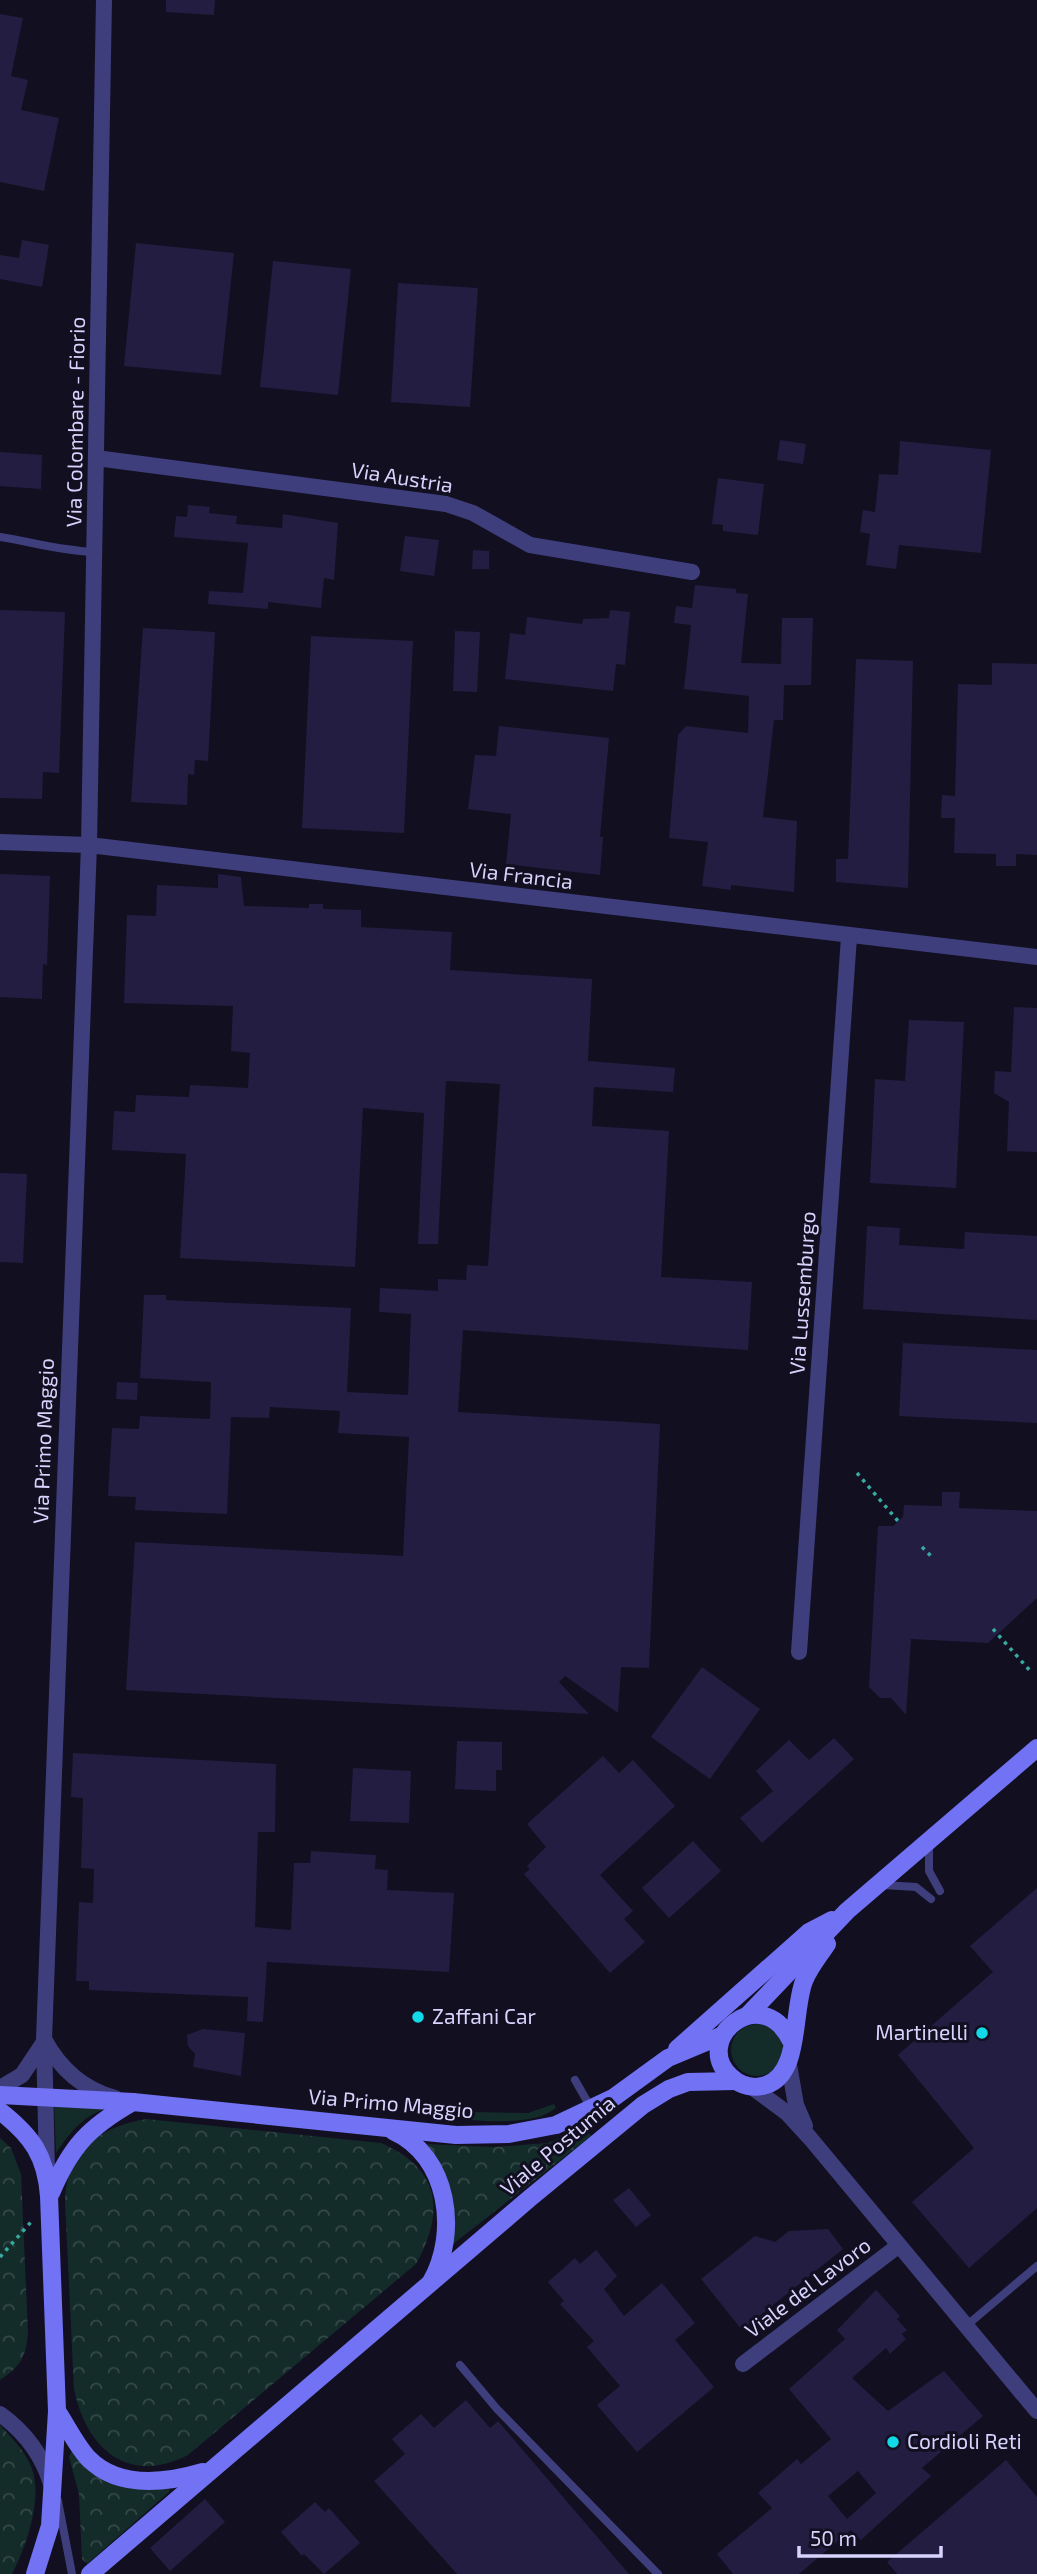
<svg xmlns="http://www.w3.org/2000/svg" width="1037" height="2574" viewBox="0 0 1037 2574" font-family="'Exo 2',sans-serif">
<defs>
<pattern id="forest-crowns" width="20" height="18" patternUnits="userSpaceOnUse" patternTransform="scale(1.75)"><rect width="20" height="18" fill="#132b29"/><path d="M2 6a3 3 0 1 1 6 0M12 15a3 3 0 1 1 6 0" fill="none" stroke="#354949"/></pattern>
</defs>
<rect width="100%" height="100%" fill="#120f21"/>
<g fill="#132b29">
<circle cx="757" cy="2050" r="26"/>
<path d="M54 2103 104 2109C80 2119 70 2133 56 2153Z"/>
<path d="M554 2104 556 2108C528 2131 456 2118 421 2115V2111L528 2113Z"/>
</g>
<g fill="url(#forest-crowns)">
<path d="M146 2119 381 2143C441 2169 445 2212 416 2264L188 2455C127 2486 86 2448 74 2389L65 2201C66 2150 100 2127 146 2119Z"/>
<path d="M584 2128 591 2136 453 2244C459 2203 450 2176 426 2144L493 2147 547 2143Z"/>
<path d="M0 2138 11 2148 21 2174 28 2333C26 2357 20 2367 0 2380Z"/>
<path d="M0 2425C12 2438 26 2452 32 2469 43 2499 26 2547 12 2574H0Z"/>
<polygon points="72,2451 170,2488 169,2492 87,2564 82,2559 79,2494 69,2457"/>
</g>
<g fill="#231d41" fill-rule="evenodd">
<polygon points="166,0 215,0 214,15 166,12"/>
<polygon points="0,14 23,18 11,76 28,80 21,110 59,118 44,191 0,182"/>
<polygon points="22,240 49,245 42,287 0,279 0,255 19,258"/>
<polygon points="136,243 234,253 221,375 124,366"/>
<polygon points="273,261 351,269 338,395 260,387"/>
<polygon points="398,283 478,288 470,407 391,402"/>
<polygon points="780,440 806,444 803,464 777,460"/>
<polygon points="900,441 991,450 981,553 899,545 896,569 866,565 870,534 860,532 863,510 875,512 879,474 898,475"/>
<polygon points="0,452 42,455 41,489 0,486"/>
<polygon points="718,478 764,484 758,535 723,531 723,525 712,524"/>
<polygon points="188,505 210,507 209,513 237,516 236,524 282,528 283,514 338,523 334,580 324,578 321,608 268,602 268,609 208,604 209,591 243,593 248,543 174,537 176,516 187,517"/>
<polygon points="405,536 439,540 434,576 400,571"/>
<polygon points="473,550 489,551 489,569 472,569"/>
<polygon points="695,585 736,589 736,593 748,594 741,663 781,664 782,618 813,618 811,685 784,685 783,720 774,720 763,817 797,821 794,892 731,885 731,890 702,886 708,842 669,838 678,735 686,726 748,733 749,696 684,689 691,625 674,623 676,606 692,608"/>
<polygon points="0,610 65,612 59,773 43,772 42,799 0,798"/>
<polygon points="610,610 630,612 625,665 616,664 613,691 505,679 510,633 525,635 527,617 582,624 583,619 609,618"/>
<polygon points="143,628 215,632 208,761 195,760 194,775 188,774 187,805 131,802"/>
<polygon points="455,631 480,632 477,692 453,691"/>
<polygon points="311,636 413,641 404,833 302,828"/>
<polygon points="856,659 913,661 908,888 836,882 836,859 848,859"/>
<polygon points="992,663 1037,664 1037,855 1016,854 1016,866 996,866 996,854 954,853 955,818 941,818 942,795 955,796 958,684 992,685"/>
<polygon points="499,726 609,738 600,837 603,837 600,875 506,864 511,814 468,809 475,755 496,756"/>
<polygon points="0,874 50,876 47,965 43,964 42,999 0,997"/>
<polygon points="218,874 241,877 244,906 309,908 309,904 323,904 323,909 361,910 361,927 452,932 450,970 592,979 588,1061 675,1068 673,1092 594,1087 592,1126 669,1131 661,1277 752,1282 748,1350 463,1330 458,1412 660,1424 649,1668 621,1667 618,1713 565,1676 559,1682 589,1714 126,1690 135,1542 403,1556 409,1437 338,1433 340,1411 270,1407 269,1418 231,1417 227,1514 135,1510 136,1497 108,1496 112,1428 139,1429 140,1416 210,1419 211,1382 140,1378 144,1295 166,1295 166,1300 351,1308 347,1392 408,1395 411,1314 379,1312 380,1288 438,1291 438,1279 466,1280 467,1265 488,1266 500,1084 446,1081 438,1244 418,1244 424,1113 363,1108 355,1267 180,1258 186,1154 112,1150 114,1111 135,1112 136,1095 189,1097 190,1085 248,1088 250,1053 231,1051 233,1006 124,1003 127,915 156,916 157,885 218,888"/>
<polygon points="1014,1007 1037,1008 1037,1152 1007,1151 1009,1102 994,1093 995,1071 1011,1072"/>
<polygon points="909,1020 964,1022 956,1188 870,1183 875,1079 905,1081"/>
<polygon points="0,1173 27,1174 23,1263 0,1262"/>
<polygon points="867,1226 900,1228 899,1245 964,1249 965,1232 1037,1236 1037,1320 863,1309"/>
<polygon points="903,1343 1037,1350 1037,1423 899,1416"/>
<polygon points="117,1382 138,1383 137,1400 116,1399"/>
<polygon points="942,1492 960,1492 959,1508 1037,1511 1037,1598 988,1643 911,1639 906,1715 891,1698 880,1698 869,1687 878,1526 893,1526 903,1517 904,1505 942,1506"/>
<polygon points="702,1667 760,1709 710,1779 651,1737"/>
<polygon points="834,1738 854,1759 762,1843 740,1818 773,1791 756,1771 789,1740 809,1760"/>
<polygon points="457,1741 502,1742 502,1770 496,1770 496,1791 455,1789"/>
<polygon points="73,1753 276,1764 275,1832 258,1832 255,1927 291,1930 294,1863 310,1863 311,1851 376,1855 375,1869 388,1870 387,1890 454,1893 449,1972 267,1962 263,2022 247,2021 248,1997 89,1990 89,1981 76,1981 79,1902 93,1903 94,1869 81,1868 83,1798 71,1797"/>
<polygon points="603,1756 619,1773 633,1760 675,1806 600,1875 633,1911 624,1919 645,1942 610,1973 524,1874 530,1869 527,1866 546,1847 527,1824"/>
<polygon points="353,1768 411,1771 409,1823 350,1821"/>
<polygon points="693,1841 721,1871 669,1918 642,1888"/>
<polygon points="1037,1888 1037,2208 969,2268 912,2202 974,2148 898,2055 993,1972 970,1946"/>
<polygon points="203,2029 245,2033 241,2076 193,2067 195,2054 188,2046 187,2035"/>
<polygon points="629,2188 651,2215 636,2227 613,2200"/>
<polygon points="828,2229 843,2249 742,2330 701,2279 755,2236 775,2242 789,2231"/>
<polygon points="596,2250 617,2276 604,2289 624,2316 662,2283 695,2323 675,2340 714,2387 637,2452 597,2405 620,2386 587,2347 594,2341 560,2304 564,2301 548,2282 575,2258 580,2264"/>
<path d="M876 2290 900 2316 897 2319 907 2330 902 2334 906 2339 890 2354 886 2348 852 2378 888 2411 944 2371 983 2416 922 2468 931 2476 861 2540 851 2530 799 2574H733L717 2554 772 2508 758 2493 797 2459 801 2464 831 2439 789 2389 845 2339 837 2330ZM858 2471 876 2493 847 2519 828 2496Z"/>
<polygon points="466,2400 490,2428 498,2421 629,2574 457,2574 374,2481 405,2454 392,2439 421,2414 434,2428"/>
<polygon points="1006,2460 1037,2497 1037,2574 897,2574 887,2562"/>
<polygon points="205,2499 225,2522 170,2571 150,2548"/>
<polygon points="315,2502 325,2512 329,2508 360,2543 324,2574 304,2554 302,2556 281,2532"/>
</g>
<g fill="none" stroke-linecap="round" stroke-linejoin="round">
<g stroke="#38aba1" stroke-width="3.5" stroke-dasharray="3.5 5" stroke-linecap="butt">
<polyline points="857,1473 898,1521"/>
<polyline points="922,1547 931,1556"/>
<polyline points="993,1629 1032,1673"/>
<polyline points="0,2257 31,2222"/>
</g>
<g stroke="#3f3e7d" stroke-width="8">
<path d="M0 537C32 542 62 551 95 552"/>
<polyline points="929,1844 929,1871 940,1891"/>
<polyline points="883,1885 916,1887 931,1899"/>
<polyline points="575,2080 591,2108"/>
<polyline points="966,2326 1037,2266"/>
<polyline points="460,2365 497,2409 658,2574"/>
<polyline points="58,2501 72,2574"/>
</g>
<g stroke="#3f3e7d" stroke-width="16">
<polyline points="96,458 446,504 473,513 530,545 692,572"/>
<polyline points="0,842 89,845 1037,957"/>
<polyline points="799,1652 849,937"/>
<path d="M44 2039C60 2069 82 2089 115 2098"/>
<polyline points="789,2065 796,2105 805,2126"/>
<polyline points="752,2087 787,2113 810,2138 1037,2411"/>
<polyline points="0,2088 22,2075 42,2045"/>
<polyline points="47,2170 44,2039 89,845 104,0"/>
<polyline points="743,2364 898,2246"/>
<path d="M0 2414C25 2432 42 2454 51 2484"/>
</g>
<g stroke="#7272f4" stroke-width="18">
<polyline points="748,2015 847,1911 1037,1748"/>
<path d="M791 2041C762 1980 690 2040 731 2077 741 2086 754 2089 766 2085 801 2074 792 2012 804 1981 809 1968 819 1956 827 1944"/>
<polyline points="677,2049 809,1932 832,1920"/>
<polyline points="0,2095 133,2102 456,2135 509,2134 556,2125 613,2098 668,2058 723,2035"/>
<path d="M0 2111C32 2136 46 2156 49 2196L57 2411 50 2526 35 2574"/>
<path d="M393 2131C449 2156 459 2233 431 2282"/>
<path d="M51 2193C71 2146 89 2127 133 2102"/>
<path d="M57 2411C67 2426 76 2445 88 2458 118 2489 166 2483 203 2472"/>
<polyline points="90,2574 530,2198 643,2105 669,2089 688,2082 735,2081"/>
</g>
</g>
<g fill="#12d9e8" stroke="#120f21" stroke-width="2.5">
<circle cx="418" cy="2017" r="7"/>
<circle cx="982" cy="2033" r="7"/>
<circle cx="893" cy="2442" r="7"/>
</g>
<g text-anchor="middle" stroke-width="6" stroke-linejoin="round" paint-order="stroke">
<g font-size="21" fill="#d7d3fc" stroke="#120f21">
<text transform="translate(76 422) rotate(-89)" y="7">Via Colombare - Fiorio</text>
<text transform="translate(402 478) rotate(9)" y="7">Via Austria</text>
<text transform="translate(521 876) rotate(7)" y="7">Via Francia</text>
<text transform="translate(803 1293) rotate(-86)" y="7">Via Lussemburgo</text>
<text transform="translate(44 1441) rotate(-88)" y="7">Via Primo Maggio</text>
<text transform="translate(391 2104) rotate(5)" y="7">Via Primo Maggio</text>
<text transform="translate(558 2146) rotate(-40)" y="7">Viale Postumia</text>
<text transform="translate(808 2288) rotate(-37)" y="7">Viale del Lavoro</text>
</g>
<g font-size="21" fill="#d7d3fc" stroke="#120f21" text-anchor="start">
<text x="432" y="2024">Zaffani Car</text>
<text x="968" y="2040" text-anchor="end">Martinelli</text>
<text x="907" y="2449">Cordioli Reti</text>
</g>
</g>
<path d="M799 2546v10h142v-10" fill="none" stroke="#d7d3fc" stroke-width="3.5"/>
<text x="810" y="2546" font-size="21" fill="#d7d3fc" stroke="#120f21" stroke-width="5" paint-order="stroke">50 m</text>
</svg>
